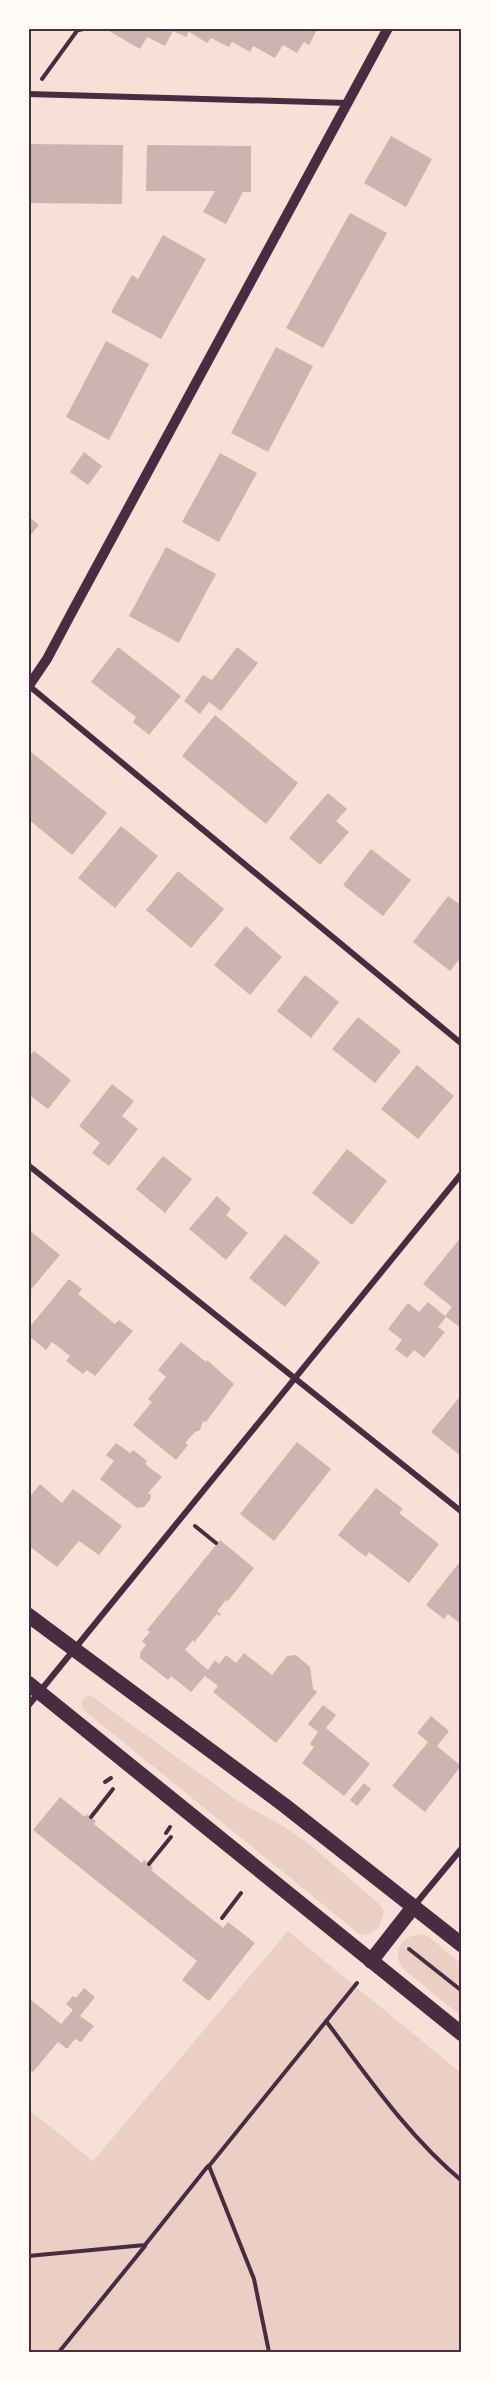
<svg xmlns="http://www.w3.org/2000/svg" width="490" height="2381" viewBox="0 0 490 2381" font-family="Karla,sans-serif">
<rect width="100%" height="100%" fill="#f7e1d7"/>
<g fill="#ebcfc5">
<path d="M90 1695 241 1803 280 1824 308 1843 379 1904 384 1912 379 1928 365 1935 358 1933 85 1711 82 1707C81 1700 84 1697 90 1695Z"/>
<polygon points="288,1931 461,2073 461,2352 29,2352 28,2109 93,2161"/>
<path d="M419 1934 428 1936 461 1964V2016L402 1968C392 1951 401 1937 419 1934Z"/>
</g>
<g fill="#ccb4b1">
<polygon points="110,28 318,28 309,45 304,42 297,53 283,45 275,58 253,46 250,52 232,42 229,47 211,38 207,43 189,32 186,37 173,31 165,46 147,37 140,49 109,31"/>
<polygon points="391,136 432,159 406,207 364,183"/>
<polygon points="28,144 123,145 122,204 28,203"/>
<polygon points="147,145 251,146 251,192 243,192 226,224 203,212 215,191 146,191"/>
<polygon points="350,213 387,233 323,348 286,328"/>
<polygon points="163,235 206,259 161,339 111,312 132,275 138,279"/>
<polygon points="106,341 149,364 109,440 66,417"/>
<polygon points="276,347 313,366 268,452 231,433"/>
<polygon points="84,452 102,466 88,485 70,472"/>
<polygon points="220,453 257,473 219,542 182,522"/>
<polygon points="28,516 39,525 28,538"/>
<polygon points="166,547 216,574 179,643 129,616"/>
<polygon points="118,647 181,696 149,735 133,722 136,717 91,682"/>
<polygon points="237,647 258,663 221,711 209,702 200,714 184,701 203,675 212,680"/>
<polygon points="215,715 298,783 266,824 182,756"/>
<polygon points="30,751 107,813 72,855 28,819"/>
<polygon points="328,793 347,809 336,821 349,832 320,865 289,838"/>
<polygon points="121,826 158,856 115,908 78,878"/>
<polygon points="371,849 411,880 383,916 343,885"/>
<polygon points="178,871 224,909 191,948 146,910"/>
<polygon points="448,896 462,906 462,956 450,971 413,942"/>
<polygon points="246,926 282,957 250,995 214,965"/>
<polygon points="305,975 339,1002 311,1038 277,1011"/>
<polygon points="358,1017 401,1051 375,1083 332,1049"/>
<polygon points="34,1051 71,1080 48,1109 28,1094 28,1058"/>
<polygon points="417,1065 454,1096 418,1139 381,1109"/>
<polygon points="112,1084 134,1101 122,1116 138,1129 109,1166 92,1153 100,1143 79,1126"/>
<polygon points="347,1149 387,1181 352,1225 312,1193"/>
<polygon points="163,1156 192,1179 165,1213 136,1189"/>
<polygon points="217,1196 231,1209 226,1215 248,1233 226,1260 189,1229"/>
<polygon points="28,1229 60,1255 28,1293"/>
<polygon points="285,1234 320,1262 285,1307 249,1278"/>
<polygon points="462,1236 462,1329 445,1316 452,1307 423,1284"/>
<polygon points="69,1279 82,1289 78,1294 115,1324 119,1320 133,1331 95,1376 87,1370 83,1374 66,1361 70,1356 52,1342 46,1350 28,1335 28,1329"/>
<polygon points="428,1302 446,1317 438,1327 445,1332 424,1358 414,1350 407,1358 395,1349 402,1340 388,1329 408,1303 419,1312"/>
<polygon points="181,1342 206,1362 207,1360 234,1384 206,1422 203,1421 200,1430 195,1432 185,1443 188,1445 176,1460 133,1425 152,1402 148,1399 166,1377 158,1370"/>
<polygon points="462,1394 462,1457 431,1432"/>
<polygon points="297,1442 331,1469 274,1541 240,1514"/>
<polygon points="116,1443 130,1453 133,1450 147,1461 145,1464 162,1477 148,1493 151,1495 150,1500 144,1507 137,1508 100,1479 114,1461 106,1455"/>
<polygon points="40,1484 62,1503 73,1489 122,1526 99,1555 79,1541 57,1567 28,1545 28,1499"/>
<polygon points="376,1488 403,1509 399,1513 439,1544 409,1583 369,1552 366,1557 338,1535"/>
<polygon points="220,1540 254,1568 228,1601 226,1600 217,1611 221,1614 219,1616 217,1614 196,1640 196,1643 193,1640 185,1650 208,1670 215,1660 219,1664 226,1655 236,1663 244,1653 272,1675 287,1656 296,1655 310,1667 313,1689 317,1692 276,1743 213,1692 218,1686 205,1676 191,1692 171,1676 168,1680 140,1658 140,1653 146,1645 142,1641 150,1632 147,1630"/>
<polygon points="458,1564 462,1564 462,1625 448,1614 444,1619 426,1605"/>
<polygon points="323,1705 336,1715 326,1728 370,1764 344,1796 302,1763 314,1747 310,1744 318,1732 308,1724"/>
<polygon points="431,1716 449,1731 437,1746 461,1766 425,1812 392,1786 428,1742 417,1733"/>
<polygon points="364,1783 371,1789 357,1806 350,1800"/>
<polygon points="60,1797 85,1817 86,1814 96,1821 94,1824 142,1863 144,1860 149,1864 153,1868 151,1870 223,1928 228,1922 255,1943 209,2001 182,1980 197,1961 33,1830"/>
<polygon points="84,1988 95,1997 80,2016 94,2026 81,2042 75,2039 67,2049 58,2042 33,2072 28,2068 28,2003 31,2000 61,2024 73,2010 66,2004 73,1996 76,1998"/>
</g>
<g fill="none" stroke-linecap="round" stroke-linejoin="round">
<g stroke="#4a2c40" stroke-width="4">
<polyline points="79,30 87,28"/>
<polyline points="42,79 79,28"/>
<polyline points="195,1526 216,1543"/>
<polyline points="105,1782 111,1778"/>
<polyline points="91,1817 113,1789"/>
<polyline points="166,1833 170,1827"/>
<polyline points="149,1864 171,1837"/>
<polyline points="222,1918 241,1893"/>
<polyline points="409,1949 462,1991"/>
<path d="M326 2021C368 2077 407 2135 462 2181"/>
<polyline points="28,2256 145,2245 208,2166"/>
<polyline points="59,2352 145,2246"/>
<polyline points="269,2352 254,2279 209,2166 357,1983"/>
</g>
<g stroke="#4a2c40" stroke-width="6">
<polyline points="28,94 348,103"/>
<polyline points="28,685 462,1044"/>
<polyline points="28,1165 462,1512"/>
<polyline points="28,1706 462,1173"/>
<polyline points="414,1906 462,1848"/>
</g>
<polyline stroke="#4a2c40" stroke-width="10" points="28,687 47,659 72,612 388,28"/>
<g stroke="#4a2c40" stroke-width="15">
<polyline points="28,1615 284,1805 462,1945"/>
<polyline points="28,1683 462,2034"/>
<polyline points="371,1961 414,1906"/>
</g>
</g>
<rect width="490" height="2381" fill="none" stroke="#fffaf5" stroke-width="60"/>
<rect x="30" y="30" width="430" height="2321" fill="none" stroke="#4a2c40" stroke-width="2"/>
</svg>
